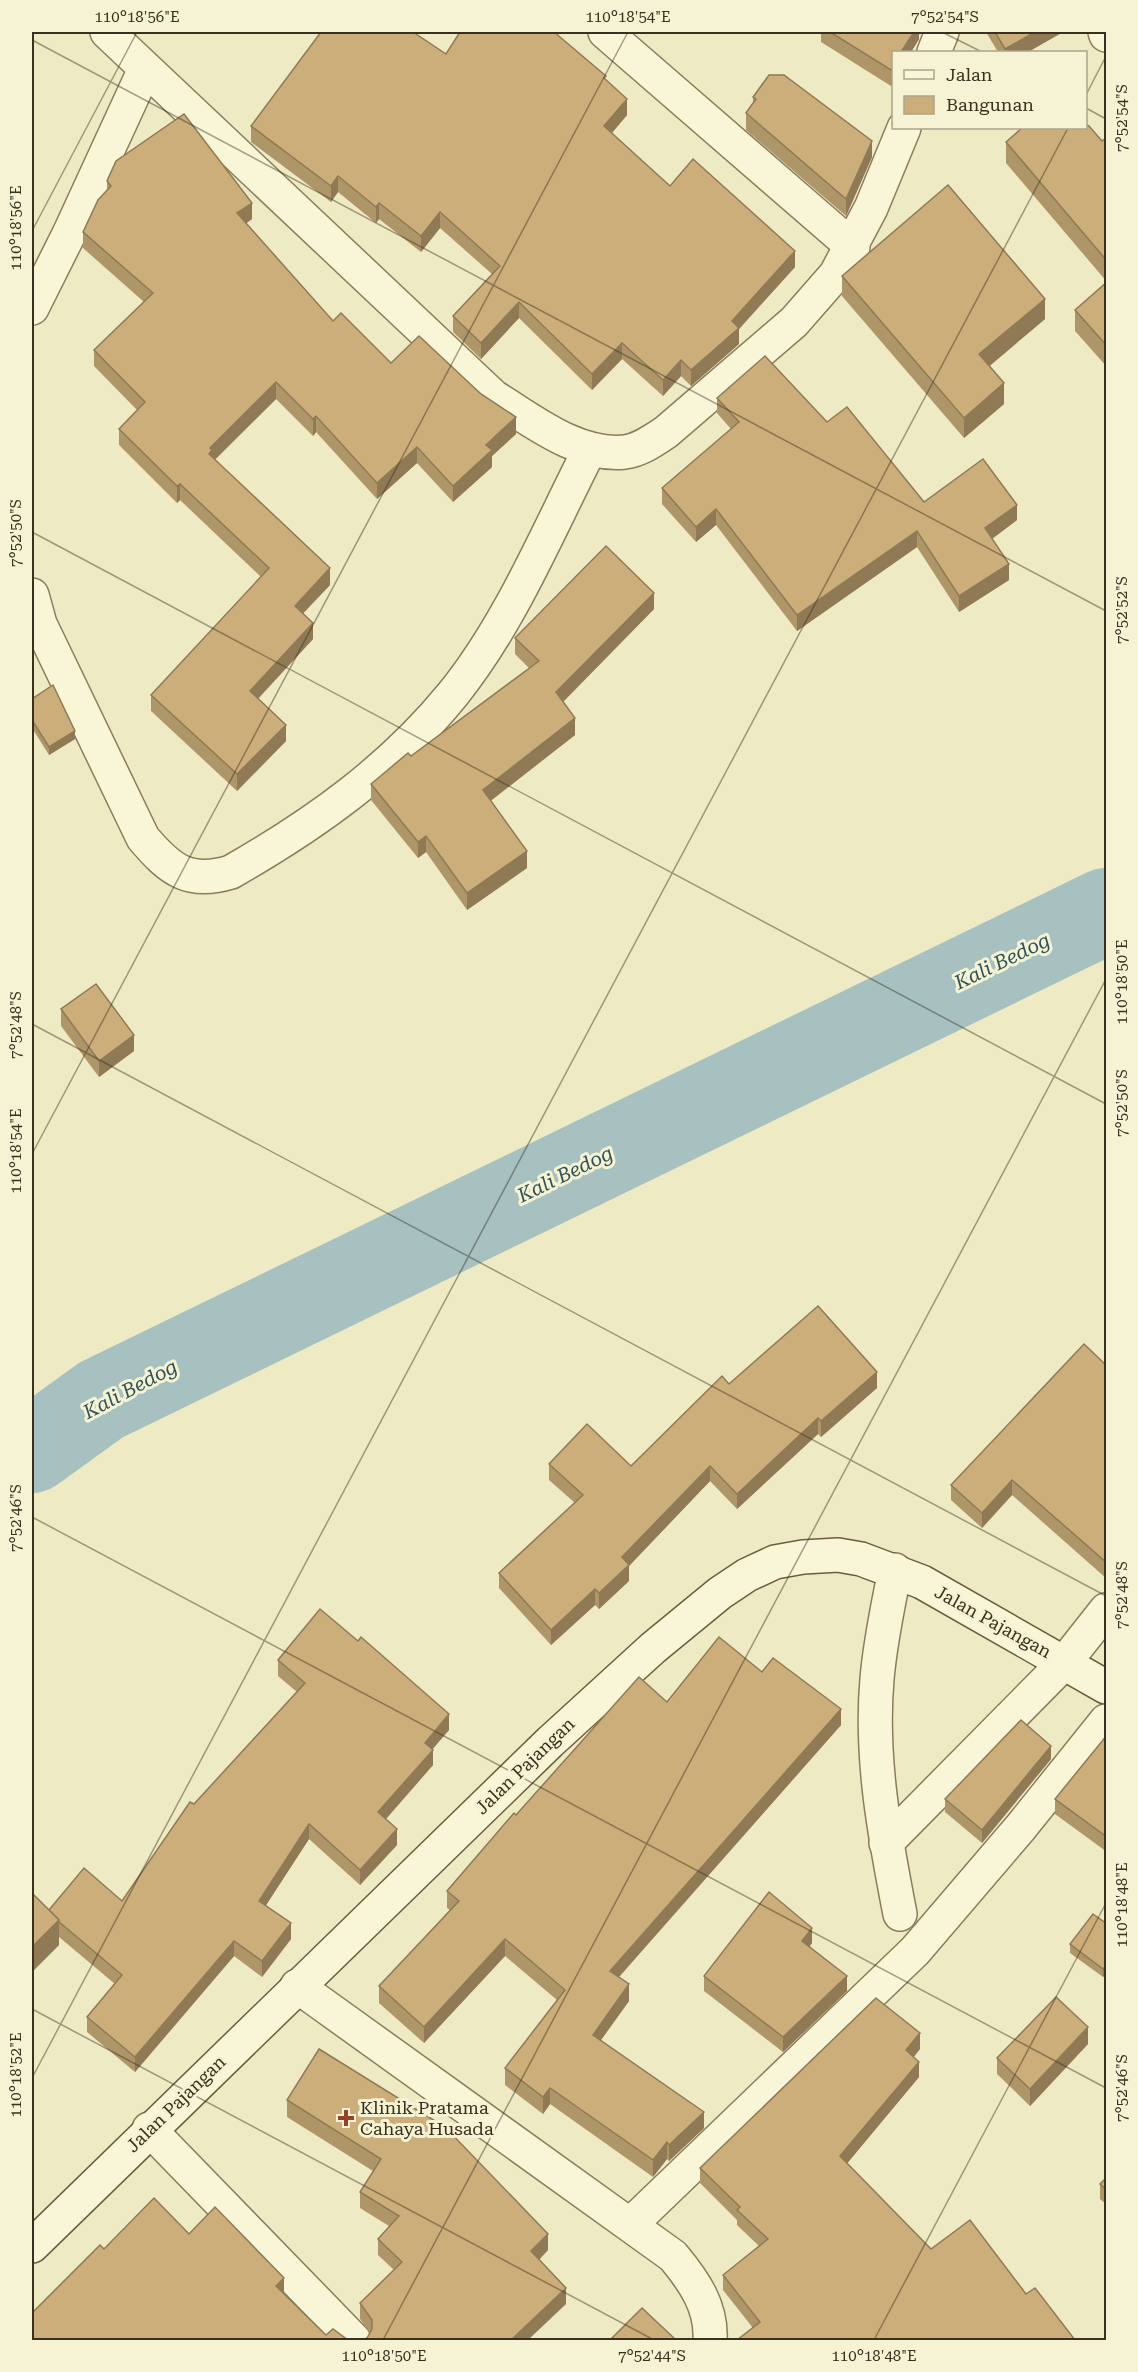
<svg xmlns="http://www.w3.org/2000/svg" width="1138" height="2372" viewBox="0 0 1138 2372" font-family="'Roboto Serif',serif">
<rect width="100%" height="100%" fill="#eeebc4"/>
<g fill="none" stroke-linecap="round" stroke-linejoin="round">
<polyline stroke="#a6c1bf" stroke-width="86" points="32,1450 101,1400 1106,911"/>
<g stroke="#897d5b" stroke-width="36">
<g id="street">
<path d="M107 32 494 397C532 420 577 457 625 452 640 450 654 440 666 432L794 322 836 274 871 208 904 128"/>
<polyline points="605,32 853,247"/>
<polyline points="1105,32 1106,35"/>
<polyline points="934,52 942,32"/>
<polyline points="32,308 70,232 145,69"/>
<path d="M32 595 40 624 143 838C170 870 189 885 231 872 315 824 391 770 453 694 511 622 548 531 590 449"/>
<path d="M895 1570C888 1606 880 1642 877 1679 870 1758 885 1837 900 1914"/>
<polyline points="886,1843 1065,1662 1106,1610"/>
<path d="M297 1986 673 2256C694 2281 712 2307 710 2340"/>
<polyline points="149,2129 354,2340"/>
<polyline points="631,2224 915,1951 1021,1827 1106,1721"/>
</g>
</g>
<g stroke="#6b5e3e" stroke-width="36">
<polyline id="secondary" points="32,2246 550,1742 653,1648 720,1593 747,1575 775,1562 803,1557 838,1555 861,1559 922,1582 1106,1687"/>
</g>
<use href="#street" stroke="#f9f6d8" stroke-width="33"/>
<use href="#secondary" stroke="#f9f6d8" stroke-width="33"/>
</g>
<g fill="#af9669">
<polygon points="821,32 919,32 919,39 911,52 894,52 894,82 891,86 821,42"/>
<polygon points="986,32 1063,32 1028,52 998,52"/>
<polygon points="446,54 606,80 627,115 612,133 670,186 795,267 739,329 739,344 691,386 681,376 663,396 622,359 592,390 519,318 481,359 453,332 453,316 492,274 440,228 421,252 379,219 376,223 338,192 331,202 251,142 251,126"/>
<polygon points="753,97 872,157 846,216 746,130 746,113 753,104"/>
<polygon points="1107,137 1107,282 1006,163 1006,142 1102,141"/>
<polygon points="107,181 252,219 246,223 333,321 391,363 516,434 492,456 492,467 453,502 417,463 377,499 316,432 313,436 276,399 215,460 330,585 303,613 313,639 258,699 286,741 237,791 151,711 151,695 261,577 180,500 177,503 119,445 119,429 137,410 94,366 94,350 144,302 83,248 83,232 107,190"/>
<polygon points="842,276 1045,319 989,366 1004,404 964,438 842,296"/>
<polygon points="1107,282 1107,367 1075,331 1075,310"/>
<polygon points="717,398 827,422 924,502 1017,520 992,539 1009,580 959,612 917,547 797,631 716,525 696,542 662,504 662,488 731,429 717,413"/>
<polygon points="654,609 563,702 575,735 490,801 527,868 467,910 426,852 418,858 371,800 371,784 411,756 529,668 515,654 515,638"/>
<polygon points="32,699 75,739 49,755 32,728"/>
<polygon points="61,1009 134,1051 99,1077 61,1026"/>
<polygon points="1107,1366 1107,1579 1012,1495 982,1528 951,1500 951,1485"/>
<polygon points="729,1384 877,1388 821,1437 818,1434 737,1509 710,1481 629,1566 629,1581 599,1609 595,1605 551,1645 499,1588 499,1573 575,1503 549,1480 549,1464 631,1466"/>
<polygon points="278,1660 449,1730 432,1749 433,1765 386,1819 397,1845 360,1885 309,1839 266,1905 291,1939 262,1977 234,1956 135,2072 87,2032 87,2017 115,1984 59,1937 59,1945 32,1972 32,1893 49,1910 122,1901 194,1804 297,1692 278,1676"/>
<polygon points="762,1672 841,1725 619,1977 629,2001 601,2040 704,2128 669,2161 667,2159 653,2177 550,2104 543,2114 505,2085 505,2068 557,2000 505,1956 424,2043 379,2003 379,1986 450,1910 447,1908 447,1891 516,1815 667,1702"/>
<polygon points="1107,1735 1107,1852 1055,1814 1055,1799"/>
<polygon points="1051,1759 982,1843 945,1812 945,1799"/>
<polygon points="1107,1924 1107,1973 1103,1977 1070,1953 1070,1944"/>
<polygon points="812,1943 810,1946 847,1991 783,2052 704,1991 704,1976"/>
<polygon points="1088,2044 1030,2106 997,2074 997,2058"/>
<polygon points="920,2049 914,2057 919,2077 847,2163 931,2249 1026,2294 1075,2340 753,2328 723,2290 723,2275 759,2246 737,2225 737,2220 700,2183 700,2168"/>
<polygon points="287,2100 548,2250 539,2260 566,2304 367,2338 370,2333 360,2319 360,2303 394,2270 378,2255 378,2239 389,2226 360,2208 360,2192 373,2171 287,2117"/>
<polygon points="1107,2177 1107,2205 1100,2199 1100,2184"/>
</g>
<g fill="#8f7a55">
<polygon points="914,32 919,32 919,39 911,52 901,52"/>
<polygon points="1035,32 1063,32 1028,52 1005,52 1005,49"/>
<polygon points="894,66 894,82 891,86 891,70"/>
<polygon points="627,99 627,115 604,142 604,126"/>
<polygon points="872,141 872,157 846,216 846,199"/>
<polygon points="338,176 338,192 331,202 331,186"/>
<polygon points="252,203 252,219 237,230 237,213"/>
<polygon points="379,203 379,219 376,223 376,207"/>
<polygon points="440,212 440,228 421,252 421,236"/>
<polygon points="795,251 795,267 739,329 739,344 691,386 691,370 732,321"/>
<polygon points="1045,299 1045,319 979,375 979,354"/>
<polygon points="519,302 519,318 481,359 481,343"/>
<polygon points="622,343 622,359 592,390 592,374"/>
<polygon points="681,360 681,376 663,396 663,380"/>
<polygon points="276,382 276,399 212,462 209,454 210,448"/>
<polygon points="1004,383 1004,404 964,438 964,418"/>
<polygon points="316,416 316,432 313,436 313,419"/>
<polygon points="516,417 516,434 492,456 492,467 453,502 453,486 486,445"/>
<polygon points="417,447 417,463 377,499 377,483"/>
<polygon points="180,484 180,500 177,503 177,486"/>
<polygon points="1017,505 1017,520 985,544 985,528"/>
<polygon points="716,509 716,525 696,542 696,527"/>
<polygon points="917,531 917,547 797,631 797,615"/>
<polygon points="1009,564 1009,580 959,612 959,596"/>
<polygon points="330,568 330,585 295,622 295,606"/>
<polygon points="654,593 654,609 556,709 556,692"/>
<polygon points="313,623 313,639 250,707 250,691"/>
<polygon points="575,718 575,735 483,807 483,790"/>
<polygon points="286,725 286,741 237,791 237,774"/>
<polygon points="75,731 75,739 49,755 49,747"/>
<polygon points="426,836 426,852 418,858 418,842"/>
<polygon points="527,851 527,868 467,910 467,893"/>
<polygon points="134,1035 134,1051 99,1077 99,1061"/>
<polygon points="877,1372 877,1388 821,1437 821,1421"/>
<polygon points="818,1418 818,1434 737,1509 737,1494"/>
<polygon points="710,1466 710,1481 629,1566 629,1581 599,1609 599,1593 622,1557"/>
<polygon points="1012,1480 1012,1495 982,1528 982,1513"/>
<polygon points="595,1589 595,1605 551,1645 551,1630"/>
<polygon points="841,1709 841,1725 610,1987 610,1971"/>
<polygon points="449,1714 449,1730 425,1758 425,1743"/>
<polygon points="1051,1746 1051,1759 982,1843 982,1830"/>
<polygon points="433,1750 433,1765 378,1828 378,1812"/>
<polygon points="309,1824 309,1839 259,1916 259,1901"/>
<polygon points="397,1829 397,1845 360,1885 360,1870"/>
<polygon points="59,1920 59,1945 32,1972 32,1947"/>
<polygon points="291,1923 291,1939 262,1977 262,1961"/>
<polygon points="812,1928 812,1943 802,1955 802,1941"/>
<polygon points="505,1939 505,1956 424,2043 424,2027"/>
<polygon points="234,1941 234,1956 135,2072 135,2057"/>
<polygon points="1107,1964 1107,1973 1103,1977 1103,1969"/>
<polygon points="847,1976 847,1991 783,2052 783,2037"/>
<polygon points="629,1984 629,2001 593,2051 593,2035"/>
<polygon points="1088,2027 1088,2044 1030,2106 1030,2089"/>
<polygon points="920,2033 920,2049 906,2066 906,2050"/>
<polygon points="919,2062 919,2077 840,2172 840,2156"/>
<polygon points="550,2088 550,2104 543,2114 543,2097"/>
<polygon points="704,2112 704,2128 669,2161 669,2145"/>
<polygon points="667,2142 667,2159 653,2177 653,2160"/>
<polygon points="548,2234 548,2250 531,2268 531,2251"/>
<polygon points="284,2278 284,2294 276,2286"/>
<polygon points="566,2288 566,2304 528,2340 511,2340"/>
</g>
<g fill="#ccae7a" stroke="#8f7a55" stroke-width="1.5">
<polygon points="321,32 413,32 446,54 460,32 554,32 606,76 604,78 627,99 604,126 670,186 693,159 795,251 732,321 739,328 691,370 681,360 663,380 622,343 592,374 519,302 481,343 453,316 500,266 440,212 421,236 379,203 376,207 338,176 331,186 251,126"/>
<polygon points="830,32 914,32 901,52 894,52 894,66 891,70"/>
<polygon points="995,32 1035,32 1005,49"/>
<polygon points="769,75 784,75 872,141 846,199 746,113 756,99 753,97"/>
<polygon points="184,114 252,203 237,213 333,321 341,313 391,363 419,336 481,394 516,417 486,445 492,450 453,486 417,447 377,483 316,416 313,419 276,382 210,448 212,450 209,454 330,568 295,606 313,623 250,691 286,725 237,774 151,695 269,568 180,484 177,486 119,429 145,402 94,350 153,293 83,232 98,200 111,186 107,181 116,161"/>
<polygon points="1086,124 1089,126 1102,141 1107,137 1107,261 1006,142 1022,128 1086,128"/>
<polygon points="948,185 1045,299 979,354 1004,383 964,418 842,276"/>
<polygon points="1107,282 1107,346 1075,310"/>
<polygon points="765,356 827,422 847,407 924,502 983,459 1017,505 985,528 1009,564 959,596 917,531 797,615 716,509 696,527 662,488 739,422 717,398"/>
<polygon points="606,546 654,593 556,692 575,718 483,790 527,851 467,893 426,836 418,842 371,784 408,753 411,756 539,661 515,638"/>
<polygon points="53,685 75,731 49,747 32,720 32,699"/>
<polygon points="96,984 134,1035 99,1061 61,1009"/>
<polygon points="818,1306 877,1372 821,1421 818,1418 737,1494 710,1466 622,1557 629,1565 599,1593 595,1589 551,1630 499,1573 583,1495 549,1464 587,1424 631,1466 722,1376 729,1384"/>
<polygon points="1084,1344 1107,1366 1107,1563 1012,1480 982,1513 951,1485"/>
<polygon points="320,1609 358,1641 361,1637 449,1714 425,1743 433,1750 378,1812 397,1829 360,1870 309,1824 259,1901 291,1923 262,1961 234,1941 135,2057 87,2017 122,1975 58,1921 59,1920 49,1910 84,1868 122,1901 190,1802 194,1804 305,1683 278,1660"/>
<polygon points="719,1637 762,1672 773,1658 841,1709 610,1971 629,1984 593,2035 704,2112 669,2145 667,2142 653,2160 550,2088 543,2097 505,2068 565,1990 505,1939 424,2027 379,1986 459,1901 447,1891 514,1813 516,1815 639,1677 667,1702"/>
<polygon points="1021,1720 1051,1746 982,1830 945,1799"/>
<polygon points="1107,1735 1107,1837 1055,1799"/>
<polygon points="769,1892 812,1928 802,1941 847,1976 783,2037 704,1976"/>
<polygon points="32,1893 59,1920 32,1947"/>
<polygon points="1093,1914 1107,1924 1107,1964 1103,1969 1070,1944"/>
<polygon points="1056,1997 1088,2027 1030,2089 997,2058"/>
<polygon points="876,1998 920,2033 906,2050 919,2062 840,2156 931,2249 970,2220 1026,2294 1035,2288 1075,2340 737,2340 760,2322 723,2275 768,2239 737,2210 740,2207 700,2168"/>
<polygon points="319,2049 445,2127 548,2234 531,2251 566,2288 511,2340 361,2340 367,2338 372,2329 372,2320 360,2303 402,2262 378,2239 399,2216 360,2192 381,2159 287,2100"/>
<polygon points="1107,2177 1107,2190 1100,2184"/>
<polygon points="154,2198 189,2234 215,2207 284,2278 276,2286 326,2335 333,2329 348,2340 32,2340 32,2313 100,2245 104,2249"/>
<polygon points="642,2308 676,2340 610,2340"/>
</g>
<path fill="none" stroke="#39311e" stroke-width="1.5" stroke-opacity="0.45" d="M942 32 982 52M32 40 1106 611M1086 95 1106 56M1086 108 1106 119M32 231 137 32M32 532 1106 1104M32 1024 1106 1596M32 1154 628 32M32 1517 1106 2088M32 2009 654 2340M32 2078 1068 128M383 2340 1106 979M874 2340 1106 1903"/>
<path fill="#98412a" stroke="#f6f3d4" stroke-width="2" d="M343 2109h6v6h6v6h-6v6h-6v-6h-6v-6h6z"/>
<g text-anchor="middle" stroke-width="6" stroke-linejoin="round" paint-order="stroke">
<g font-size="18" fill="#39311e" stroke="#f6f3d4">
<text transform="translate(993 1622) rotate(29)" y="6">Jalan Pajangan</text>
<text transform="translate(525 1766) rotate(-44)" y="6">Jalan Pajangan</text>
<text transform="translate(176 2104) rotate(-44)" y="6">Jalan Pajangan</text>
</g>
<g font-size="18" fill="#39311e" stroke="#f6f3d4" text-anchor="start">
<text x="360" y="2114">Klinik Pratama<tspan x="360" dy="21">Cahaya Husada</tspan></text>
</g>
<g font-size="20" font-style="italic" fill="#2e5259" stroke="#f6f3d4">
<text transform="translate(1002 961) rotate(-26)" y="7">Kali Bedog</text>
<text transform="translate(565 1174) rotate(-26)" y="7">Kali Bedog</text>
<text transform="translate(130 1389) rotate(-28)" y="7">Kali Bedog</text>
</g>
</g>
<rect width="1138" height="2372" fill="none" stroke="#f6f3d4" stroke-width="66"/>
<rect x="892" y="51" width="195" height="78" fill="#f6f3d4" stroke="#aaa58b" stroke-width="1.5"/>
<rect x="904" y="70" width="30" height="9" fill="#f9f6d8" stroke="#aaa58b" stroke-width="1.5"/>
<text x="946" y="81" font-size="18" fill="#39311e">Jalan</text>
<rect x="904" y="96" width="30" height="18" fill="#ccae7a" stroke="#aaa58b" stroke-width="1.5"/>
<text x="946" y="111" font-size="18" fill="#39311e">Bangunan</text>
<rect x="33" y="33" width="1072" height="2306" fill="none" stroke="#39311e" stroke-width="2"/>
<g font-size="15" text-anchor="middle" fill="#39311e">
<text x="137" y="22">110°18'56"E</text>
<text x="628" y="22">110°18'54"E</text>
<text x="945" y="22">7°52'54"S</text>
<text transform="translate(1122 118) rotate(-90)" y="5">7°52'54"S</text>
<text transform="translate(16 228) rotate(-90)" y="5">110°18'56"E</text>
<text transform="translate(16 533) rotate(-90)" y="5">7°52'50"S</text>
<text transform="translate(1122 610) rotate(-90)" y="5">7°52'52"S</text>
<text transform="translate(1122 982) rotate(-90)" y="5">110°18'50"E</text>
<text transform="translate(16 1025) rotate(-90)" y="5">7°52'48"S</text>
<text transform="translate(1122 1103) rotate(-90)" y="5">7°52'50"S</text>
<text transform="translate(16 1151) rotate(-90)" y="5">110°18'54"E</text>
<text transform="translate(16 1518) rotate(-90)" y="5">7°52'46"S</text>
<text transform="translate(1122 1595) rotate(-90)" y="5">7°52'48"S</text>
<text transform="translate(1122 1905) rotate(-90)" y="5">110°18'48"E</text>
<text transform="translate(16 2075) rotate(-90)" y="5">110°18'52"E</text>
<text transform="translate(1122 2088) rotate(-90)" y="5">7°52'46"S</text>
<text x="384" y="2361">110°18'50"E</text>
<text x="652" y="2361">7°52'44"S</text>
<text x="874" y="2361">110°18'48"E</text>
</g>
</svg>
